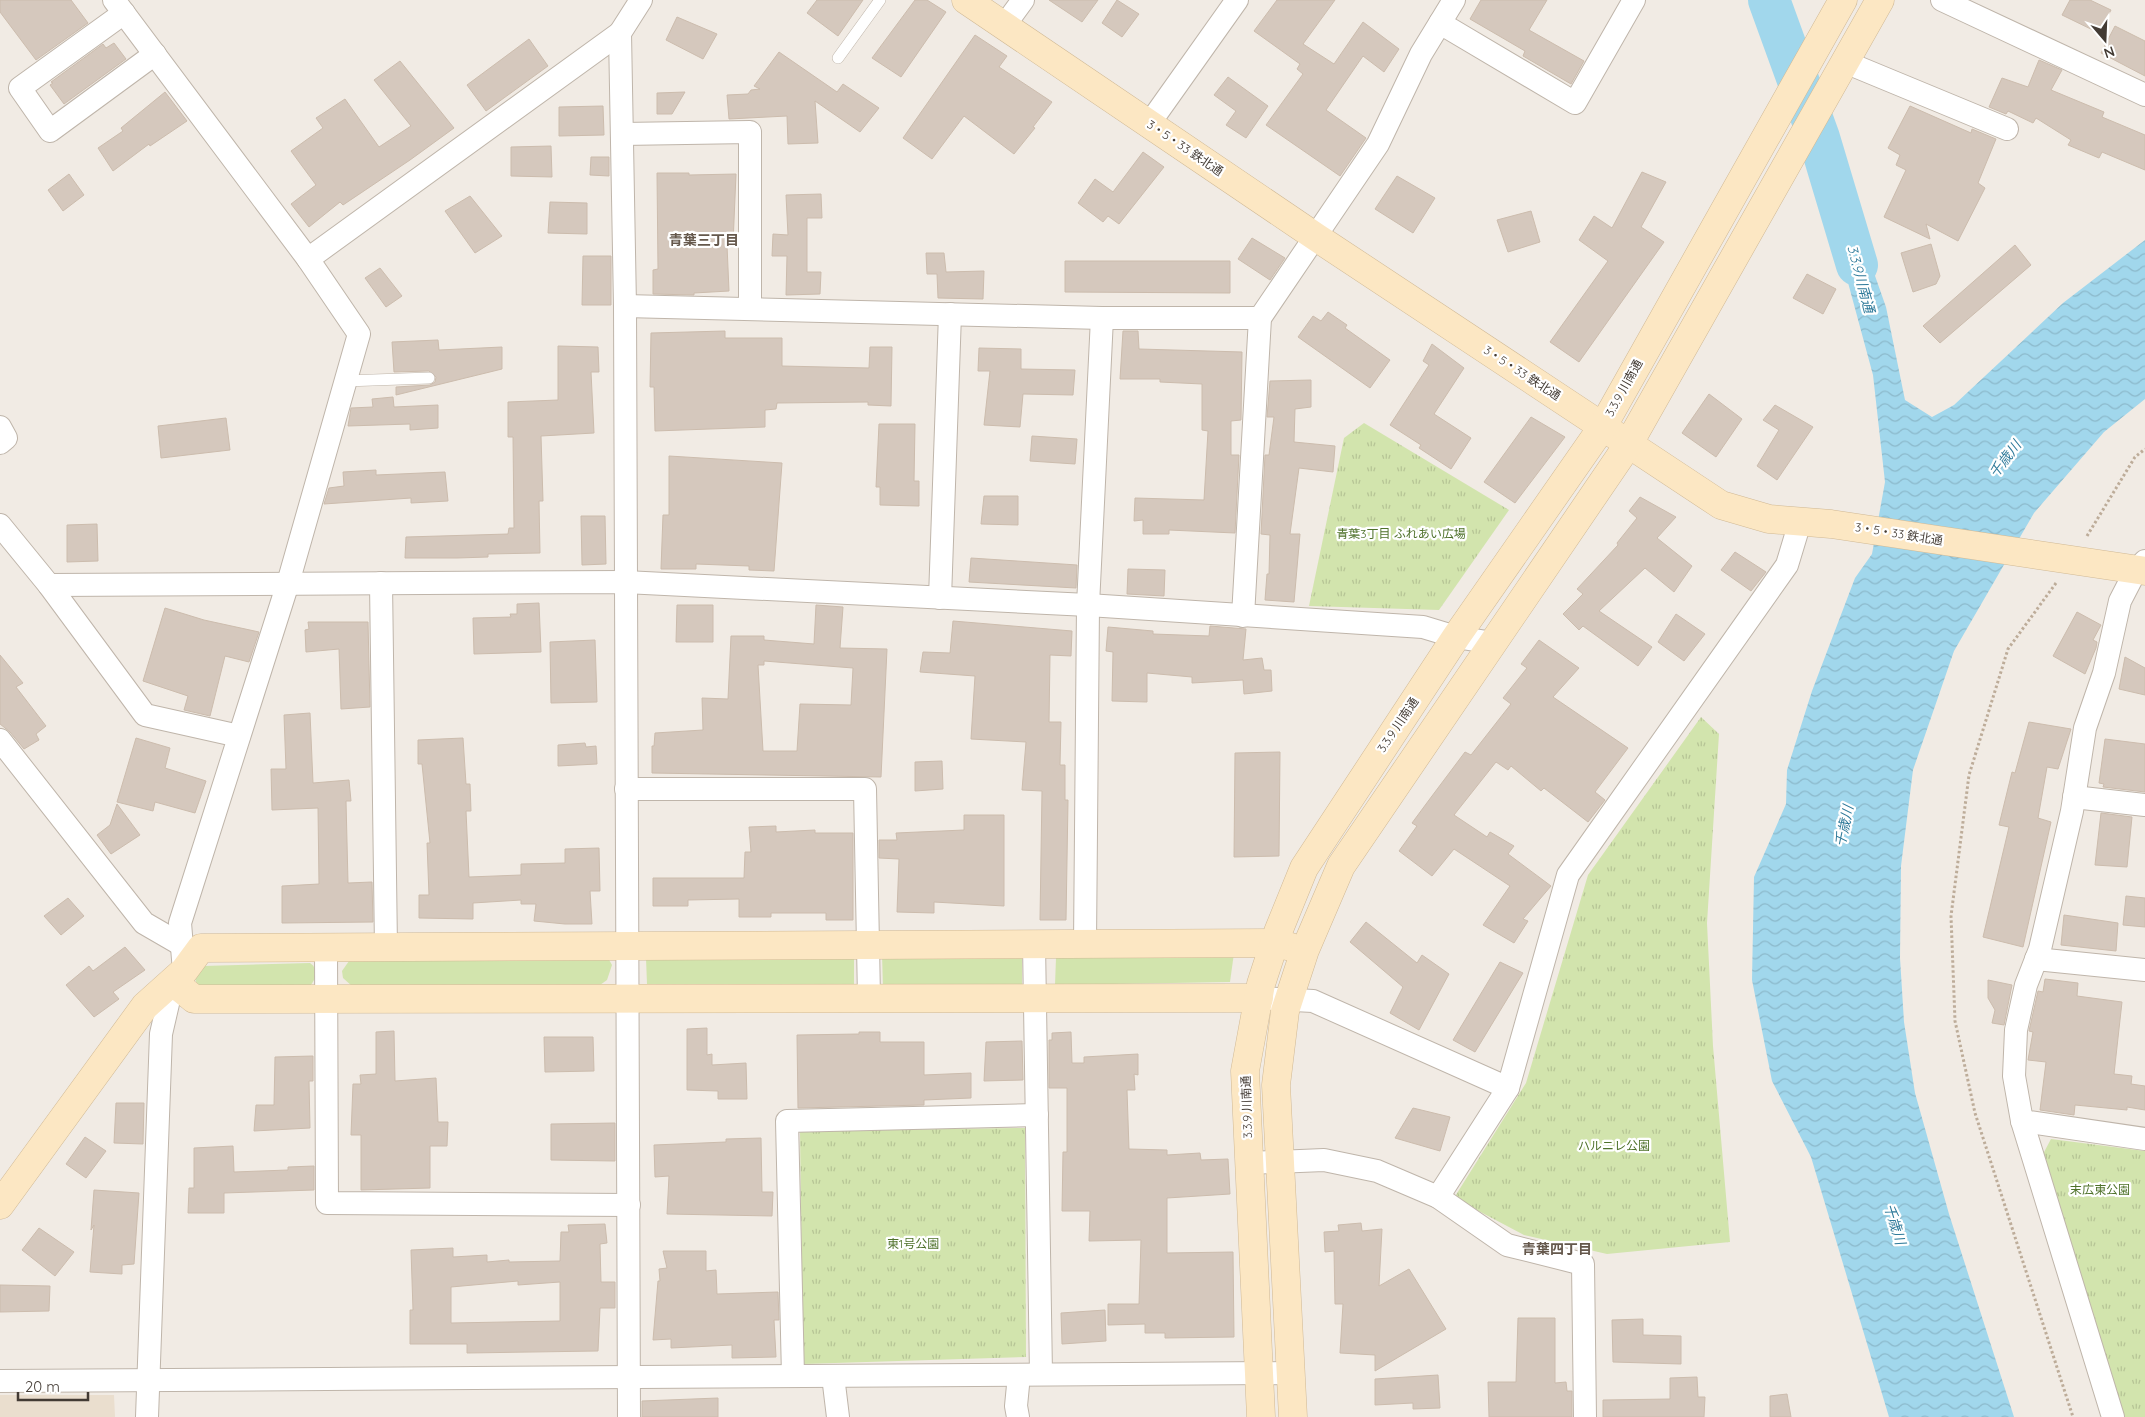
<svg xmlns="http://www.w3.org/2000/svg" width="2145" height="1417" viewBox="0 0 2145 1417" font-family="Quicksand,'Noto Sans JP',sans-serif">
<defs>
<pattern id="park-tufts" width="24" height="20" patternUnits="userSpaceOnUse" patternTransform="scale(1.25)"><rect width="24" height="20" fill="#d2e4ad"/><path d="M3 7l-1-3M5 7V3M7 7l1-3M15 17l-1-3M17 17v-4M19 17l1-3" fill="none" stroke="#b6c495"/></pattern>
<pattern id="water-waves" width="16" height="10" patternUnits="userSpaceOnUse" patternTransform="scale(1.25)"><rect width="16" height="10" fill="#a1d7ec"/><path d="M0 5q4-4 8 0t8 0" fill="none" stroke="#8cb9cb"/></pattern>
</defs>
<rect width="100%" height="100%" fill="#f1ebe4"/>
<polygon fill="#eadece" points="0,1395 114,1395 115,1417 0,1417"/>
<g fill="#d2e4ad">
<polygon points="1022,953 1022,987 883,988 882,954"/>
<polygon points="1234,953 1230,982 1055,985 1056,958"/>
<polygon points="854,956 854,984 647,984 646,958"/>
<polygon points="602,957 608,958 612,965 607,980 600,985 353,987 343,978 342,971 349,961"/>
<path d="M310 963C320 970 316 979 309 987L209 989 197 985 195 978 203 966Z"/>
</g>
<g fill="url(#park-tufts)">
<polygon points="1364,423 1509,510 1439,610 1309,606 1344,438"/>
<polygon points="1701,717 1719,734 1707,923 1713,1046 1730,1242 1607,1254 1524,1235 1454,1198 1526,1083 1588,875"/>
<polygon points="1025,1128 1026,1357 803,1364 800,1131"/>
<polygon points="2051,1139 2145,1151 2145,1417 2123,1417 2043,1154"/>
</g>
<polygon fill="url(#water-waves)" points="1849,202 1886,307 1905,400 1932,417 1954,405 2063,303 2145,240 2145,399 2104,432 2034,513 1954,651 1913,770 1901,866 1900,958 1904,1022 1915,1093 1949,1214 2014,1417 1889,1417 1811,1157 1772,1081 1752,980 1754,877 1786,804 1787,770 1812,691 1855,578 1872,554 1885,482 1873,375 1830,216"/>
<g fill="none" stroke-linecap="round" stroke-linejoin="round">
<polyline stroke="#a1d7ec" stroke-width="42" points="1769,0 1819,138 1857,265"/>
</g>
<g fill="#d5c8bd" stroke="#ccbcad" fill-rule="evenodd">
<polygon points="0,0 71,0 88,23 36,60 0,12"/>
<polygon points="817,0 863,0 838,36 807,13"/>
<polygon points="915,0 927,0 946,12 901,77 872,58"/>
<polygon points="1049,0 1098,0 1082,22"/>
<polygon points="1117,0 1139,14 1122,37 1102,23"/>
<polygon points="1277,0 1335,0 1303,44 1334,64 1363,22 1399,49 1384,72 1363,56 1326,110 1366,138 1340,176 1266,125 1303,74 1297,69 1300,64 1254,31"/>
<polygon points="1481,0 1547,0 1529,30 1584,61 1571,84 1523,56 1525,51 1470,19"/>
<polygon points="2070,0 2090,0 2111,10 2099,33 2062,15"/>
<polygon points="677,17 717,34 703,59 666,40"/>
<polygon points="2115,26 2145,41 2145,76 2101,53"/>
<polygon points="975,35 1007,56 999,67 1052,102 1033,127 1035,128 1014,154 964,116 932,159 903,138"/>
<polygon points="529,39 548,66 486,111 467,85"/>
<polygon points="114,43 126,59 64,104 50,85 53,83 51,82 103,44 106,48"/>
<polygon points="779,52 837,92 843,84 879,108 860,132 815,101 818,143 788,144 787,116 729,119 727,95 748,94 751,90 760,89 754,86"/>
<polygon points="2039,60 2062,70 2051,90 2104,112 2102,117 2145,135 2145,170 2102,152 2099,158 2068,145 2071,140 2036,118 2033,123 2008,111 2006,114 1989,107 2002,78 2028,87"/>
<polygon points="400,61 454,128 410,160 343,205 340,202 309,227 291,204 316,185 291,151 323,128 316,118 345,99 379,147 411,126 374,80"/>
<polygon points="1228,77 1268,106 1246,138 1226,125 1236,111 1214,95"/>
<polygon points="165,92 187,121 150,146 149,144 113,171 98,148 123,131 121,128"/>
<polygon points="685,92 672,114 657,114 657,93"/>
<polygon points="603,106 604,135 559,136 559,107"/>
<polygon points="1910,106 1971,133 1972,129 1996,139 1978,183 1985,188 1958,241 1926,224 1930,239 1884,217 1906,170 1896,165 1900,155 1888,148"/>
<polygon points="551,146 552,177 511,176 511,147"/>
<polygon points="1143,152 1164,167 1119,224 1108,216 1103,222 1078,203 1095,179 1113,192"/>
<polygon points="591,157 609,157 609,176 590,175"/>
<polygon points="1642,172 1666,182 1641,227 1664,242 1579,362 1550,342 1608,261 1579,240 1594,216 1612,228"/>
<polygon points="657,173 689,173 689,175 736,174 733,244 727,245 729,291 694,293 694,295 653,294 653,270 658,269"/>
<polygon points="69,174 84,195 63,211 48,190"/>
<polygon points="1397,176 1435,198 1413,233 1375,209"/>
<polygon points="821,194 822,218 807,218 807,272 821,272 820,294 786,295 787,256 772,256 773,234 788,235 786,195"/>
<polygon points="470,196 502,236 475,253 445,211"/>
<polygon points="550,202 587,203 587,234 548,233"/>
<polygon points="1531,211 1540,242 1508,252 1497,220"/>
<polygon points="1252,238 1285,258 1270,280 1238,259"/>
<polygon points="1931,244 1940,276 1936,284 1913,292 1901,253"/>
<polygon points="2015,245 2031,265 1940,343 1923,326"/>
<polygon points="926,253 944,253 946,272 984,271 983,299 938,298 937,274 927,274"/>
<polygon points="583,256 611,256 611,305 582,305"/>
<polygon points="1065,261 1230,261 1230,293 1065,292"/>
<polygon points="380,268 402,296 386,307 365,278"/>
<polygon points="1807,274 1836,289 1823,314 1793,298"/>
<polygon points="1328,312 1347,325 1345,328 1390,360 1370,388 1298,337 1313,316 1321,321"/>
<polygon points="725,331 725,338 782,338 782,366 869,368 870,347 892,347 891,406 868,405 868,402 777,403 776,409 765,410 765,427 655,431 654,387 650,387 651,333"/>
<polygon points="1123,331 1138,331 1139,349 1242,352 1241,420 1231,421 1231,455 1239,455 1235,533 1169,530 1169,534 1143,534 1143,520 1134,521 1135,498 1204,500 1208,431 1202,430 1202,384 1160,382 1160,379 1120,379"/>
<polygon points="438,340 439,350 502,347 502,369 396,395 396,387 430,385 435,382 436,377 429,371 394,372 392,342"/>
<polygon points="1432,344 1464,368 1434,414 1471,438 1451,469 1419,448 1421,445 1390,425 1429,365 1423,361"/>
<polygon points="558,346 598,347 599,372 591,372 594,433 541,436 543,501 539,501 540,553 488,554 488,557 457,558 405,558 406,537 508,534 509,528 514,528 513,437 508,437 508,402 558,400"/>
<polygon points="979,348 1021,349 1021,369 1075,370 1073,395 1023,394 1020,427 984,425 990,371 978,371"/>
<polygon points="1311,380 1311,407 1295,409 1294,442 1335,446 1333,472 1299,468 1290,534 1300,534 1294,602 1265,600 1267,574 1269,574 1270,535 1261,534 1265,455 1269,455 1274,417 1267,417 1270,381"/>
<polygon points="1709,394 1742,419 1716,457 1682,433"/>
<polygon points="393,397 394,407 438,405 438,428 410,430 410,424 348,426 351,408 373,407 372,399"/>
<polygon points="1775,405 1813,427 1777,480 1757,466 1779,430 1763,420"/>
<polygon points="1531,417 1565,437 1515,503 1484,482"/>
<polygon points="226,418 230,450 161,458 158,426"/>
<polygon points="879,424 915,424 914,481 919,481 919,506 880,505 880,487 876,487"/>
<polygon points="1032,436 1077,439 1075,464 1030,461"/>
<polygon points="669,456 782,463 774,571 749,570 749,566 696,564 696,569 661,569 663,515 669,515"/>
<polygon points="376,470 376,475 445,472 448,501 411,503 411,498 324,504 329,488 344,486 343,472"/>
<polygon points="984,496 1018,496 1018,525 981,524"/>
<polygon points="1640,497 1676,517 1657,538 1692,566 1674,592 1645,568 1599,611 1652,647 1638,666 1583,626 1579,630 1563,614 1583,594 1577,589 1618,545 1617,543 1637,518 1629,511"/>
<polygon points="581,516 605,516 606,564 582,565"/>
<polygon points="97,524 98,561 67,562 67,525"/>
<polygon points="1735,552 1766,572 1751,591 1721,570"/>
<polygon points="971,558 1077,565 1076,588 969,582"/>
<polygon points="1128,569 1165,570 1164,596 1127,594"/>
<polygon points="539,603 541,652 474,654 473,618 511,617 510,614 517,614 517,604"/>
<polygon points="677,605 713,605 713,642 676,642"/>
<path d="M816 605 843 607 840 648 887 649 881 777 652 773V746H654L655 733 703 730 702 698 728 699 731 636H764V640L814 644ZM764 661 853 668 851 705 800 704 797 751H763L758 665H764Z"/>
<polygon points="165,608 204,620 259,632 249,662 225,656 210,716 184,710 188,696 143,681"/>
<polygon points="2077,612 2101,625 2093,640 2097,642 2096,648 2085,674 2053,656"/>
<polygon points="1676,614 1705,634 1684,661 1658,642"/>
<polygon points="953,621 1072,631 1071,656 1050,655 1049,722 1061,722 1060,765 1065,765 1065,800 1068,800 1066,920 1040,920 1042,791 1022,790 1026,742 971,739 975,676 920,672 923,652 950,653"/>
<polygon points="308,622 368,622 370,707 341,709 339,649 306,652 305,630 309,629"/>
<polygon points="1210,626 1246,629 1243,660 1262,658 1264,670 1271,670 1272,691 1244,694 1243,680 1192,683 1192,677 1147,673 1147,702 1112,701 1113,652 1106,651 1108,627 1153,631 1153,634 1209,636"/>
<polygon points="595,640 597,702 551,703 550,642"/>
<polygon points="1539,640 1579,668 1553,697 1628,748 1595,792 1605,800 1588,822 1544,788 1541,791 1511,766 1508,770 1496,762 1454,815 1487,837 1490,832 1514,846 1508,854 1551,886 1523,919 1528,921 1514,943 1483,925 1510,886 1454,849 1432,876 1399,851 1417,826 1412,823 1429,800 1465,752 1471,755 1511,704 1503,698 1527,668 1521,664"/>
<polygon points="0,655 23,683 16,687 46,726 36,734 39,740 24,749 10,732 0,724"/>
<polygon points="2125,657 2145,668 2145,695 2119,689"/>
<polygon points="310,713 313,783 349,780 351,801 346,801 348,883 372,882 373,922 282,923 282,886 319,884 318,808 272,810 271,769 286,769 284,715"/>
<polygon points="2029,722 2071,729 2058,769 2047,767 2038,818 2051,822 2023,947 1983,937 2009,827 1999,825 2012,772 2015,773"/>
<polygon points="136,738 170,748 165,768 206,781 195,813 155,802 153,811 117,802"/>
<polygon points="463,738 466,784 470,784 471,811 466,811 469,877 521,875 521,864 565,863 565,849 599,848 600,891 590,891 592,924 565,924 534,921 536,904 521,904 521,900 473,903 473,919 419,918 419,895 429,895 427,843 430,843 422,764 418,764 418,740"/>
<polygon points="2105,739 2145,744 2145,792 2103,787 2104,784 2099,783"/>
<polygon points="585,743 586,747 596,746 597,764 558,766 558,745"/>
<polygon points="1280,752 1279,856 1234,857 1235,753"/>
<polygon points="942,761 943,789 915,791 915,762"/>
<polygon points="117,804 140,835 111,854 97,835 110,825"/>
<polygon points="2101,813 2132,817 2127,867 2095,865"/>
<polygon points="964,815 1004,815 1004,906 934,902 934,913 897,912 899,859 879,858 879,840 897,840 896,833 964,830"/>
<polygon points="776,826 776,832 815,830 815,833 853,833 853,920 826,920 826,913 771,913 771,917 739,917 739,899 688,900 688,906 653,906 653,878 744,878 745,852 751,852 749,827"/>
<polygon points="2126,896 2145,898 2145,927 2123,925"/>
<polygon points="68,898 84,916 61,935 44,916"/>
<polygon points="2064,915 2118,923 2116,951 2061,945"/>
<polygon points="1366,922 1417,963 1422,955 1449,974 1419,1030 1390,1013 1403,987 1350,942"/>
<polygon points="125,947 145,970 113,992 119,999 94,1017 66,985 89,966 93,971"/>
<polygon points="1500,962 1523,973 1475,1052 1453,1040"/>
<polygon points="2045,979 2078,983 2077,996 2122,1002 2114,1074 2132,1076 2131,1084 2145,1086 2145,1110 2127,1107 2127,1110 2075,1105 2074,1115 2040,1110 2046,1062 2028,1060 2033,1032 2029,1031 2038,991 2043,992"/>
<polygon points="1988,980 2012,985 2004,1025 1992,1023 1995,1010 1988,998"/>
<polygon points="707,1028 707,1055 712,1054 712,1065 746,1063 747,1099 718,1099 718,1091 687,1090 687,1029"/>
<polygon points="394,1031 395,1081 436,1078 438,1122 448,1122 447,1146 430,1146 430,1188 361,1190 361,1135 351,1135 353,1084 361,1084 360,1075 376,1074 376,1032"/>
<polygon points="859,1032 880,1032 880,1042 924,1042 924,1075 971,1073 971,1098 924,1100 924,1105 798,1108 797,1035 859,1034"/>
<polygon points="1071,1032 1072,1063 1084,1063 1084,1057 1138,1054 1138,1075 1134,1074 1135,1090 1127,1090 1129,1149 1167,1150 1167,1155 1200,1153 1201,1160 1228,1159 1230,1194 1167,1198 1167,1253 1233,1252 1234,1337 1165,1338 1165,1333 1145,1333 1145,1324 1108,1325 1108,1304 1139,1304 1141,1240 1089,1241 1090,1211 1062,1211 1063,1152 1067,1152 1067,1088 1049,1088 1049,1040 1052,1040 1052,1033"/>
<polygon points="544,1037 593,1037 594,1071 545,1072"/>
<polygon points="1022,1041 1023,1080 984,1081 986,1042"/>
<polygon points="313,1056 313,1081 309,1081 310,1128 254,1131 256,1105 274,1105 275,1057"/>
<polygon points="116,1103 144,1103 143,1144 114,1143"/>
<polygon points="1413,1108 1450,1117 1440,1151 1395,1138"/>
<polygon points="615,1123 615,1161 551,1160 551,1124"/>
<polygon points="85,1137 106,1151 86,1178 66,1164"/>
<polygon points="761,1138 762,1192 773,1192 772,1216 667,1214 669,1176 655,1177 654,1145 726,1142 726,1139"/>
<polygon points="233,1146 234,1172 288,1170 288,1167 314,1166 314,1190 224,1193 224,1213 188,1213 189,1188 194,1188 194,1148"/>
<polygon points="94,1190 139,1193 134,1264 122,1265 122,1274 90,1272 94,1225 91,1230"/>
<polygon points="1361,1223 1362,1231 1382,1229 1379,1286 1409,1269 1446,1329 1375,1371 1375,1355 1340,1353 1343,1304 1335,1304 1334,1251 1325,1252 1324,1232 1339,1231 1338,1225"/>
<path d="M605 1224 607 1243 600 1244 601 1282H615V1308H600L598 1351 467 1353V1344H410V1310H413L411 1250 453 1248V1257L487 1255V1262L509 1260V1262L560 1261 561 1232H569L568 1225ZM518 1281V1285L560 1282V1321L451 1323V1287Z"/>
<polygon points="39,1228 74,1252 55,1276 22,1250"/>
<polygon points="663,1251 706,1251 706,1271 716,1270 717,1294 778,1292 779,1320 774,1320 776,1357 732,1358 732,1345 671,1348 671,1339 653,1340 658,1281 660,1281 659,1269 667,1268"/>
<polygon points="0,1285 50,1286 49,1311 0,1312"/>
<polygon points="1105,1310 1106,1341 1062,1344 1061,1313"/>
<polygon points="1518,1318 1555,1318 1555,1383 1566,1382 1567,1391 1572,1391 1572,1417 1489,1417 1488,1382 1516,1382"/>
<polygon points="1643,1319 1643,1335 1681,1336 1681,1364 1613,1362 1612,1320"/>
<polygon points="1438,1375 1440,1408 1413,1409 1413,1403 1375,1405 1375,1379"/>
<polygon points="1697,1377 1698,1397 1705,1397 1704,1417 1603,1417 1603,1400 1670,1399 1670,1378"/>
<polygon points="1787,1394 1791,1417 1770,1417 1770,1396"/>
<polygon points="718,1398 718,1417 642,1417 642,1401"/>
</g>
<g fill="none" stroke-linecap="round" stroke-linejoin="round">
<g stroke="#bfb5aa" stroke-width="12">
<g id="lane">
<polyline points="838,58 880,0"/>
<polyline points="345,381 429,378"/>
</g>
</g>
<g stroke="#bfb5aa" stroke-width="24">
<g id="street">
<polyline points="114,0 308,259 359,334 288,583 180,923 184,971"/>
<polyline points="1942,0 2145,95"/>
<polyline points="124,13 20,88 50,131 155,54"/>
<polyline points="1440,23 1575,103 1634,0"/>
<polyline points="1004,26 1023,0"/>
<polyline points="1845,62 2007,129"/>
<polyline points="1149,124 1237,0"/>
<polyline points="622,134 750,132 750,309"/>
<polyline points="308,259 620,33"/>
<polyline points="625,306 1102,318 1260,318"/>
<polyline points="0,427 6,438 0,443"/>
<polyline points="0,525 49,585 145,715 239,736"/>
<polyline points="381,583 386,948"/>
<polyline points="49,585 625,582 1088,605 1423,627 1456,637 1493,643"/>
<polyline points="940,598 950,314"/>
<polyline points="1243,616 1260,318 1378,144 1421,54 1454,0"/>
<polyline points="0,740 144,923 182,945"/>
<polyline points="626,789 865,789 869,998"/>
<polyline points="2074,797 2145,805"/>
<polyline points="1034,944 1041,1374"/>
<polyline points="1085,944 1088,605 1102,318"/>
<polyline points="326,948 327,1203 629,1205"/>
<polyline points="2036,959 2145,970"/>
<polyline points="1259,998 1313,1001 1508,1088"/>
<polyline points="2022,1121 2145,1139"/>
<polyline points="1249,1163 1324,1160 1377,1171 1438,1197 1507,1245 1583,1264 1585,1417"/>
<polyline points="1438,1197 1508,1088 1568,875 1787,565 1800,522"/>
<polyline points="793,1376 787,1121 1037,1115"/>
<polyline points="833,1376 838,1417"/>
<polyline points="0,1381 1291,1373"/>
<polyline points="147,1417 161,1034 173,982"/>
<polyline points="629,1417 625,306 620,33 641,0"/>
<polyline points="1018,1417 1016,1406 1019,1375"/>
<polyline points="2113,1417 2022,1121 2014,1076 2016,1030 2026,985 2040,949 2072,811 2085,728 2104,673 2120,601 2136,570 2145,561"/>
</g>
</g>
<g stroke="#d0b995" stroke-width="29">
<g id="secondary">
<polyline points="966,0 1316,237 1721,505 1769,519 1831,524 2145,571"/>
<polyline points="173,982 194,999 1259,998"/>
<polyline points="0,1205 145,1006 184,971 201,948 1275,943 1291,947"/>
<polyline points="1261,1417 1245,1071 1261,984 1278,932 1304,868 1456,637 1603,426 1843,0"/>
<polyline points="1293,1417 1276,1085 1285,1011 1305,950 1341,866 1628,445 1880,0"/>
</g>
</g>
<g stroke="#bdac99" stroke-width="3" stroke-dasharray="2.5 2.5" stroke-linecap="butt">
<polyline points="2087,536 2135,457 2145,449"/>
<polyline points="2056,583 2008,649 1969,775 1951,916 1955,1021 1975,1113 2073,1417"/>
</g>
<use href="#lane" stroke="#fff" stroke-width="11"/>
<use href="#street" stroke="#fff" stroke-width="22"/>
<use href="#secondary" stroke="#fce7c3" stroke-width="28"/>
</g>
<g text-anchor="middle" stroke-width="4.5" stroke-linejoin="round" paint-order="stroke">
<g font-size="12" fill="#433b34" stroke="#fff">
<text transform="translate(1185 148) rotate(34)" y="4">3・5・33 鉄北通</text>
<text transform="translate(1522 373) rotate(33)" y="4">3・5・33 鉄北通</text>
<text transform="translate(1624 388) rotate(-61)" y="4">3.3.9 川南通</text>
<text transform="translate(1899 534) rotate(9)" y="4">3・5・33 鉄北通</text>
<text transform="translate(1398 725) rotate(-56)" y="4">3.3.9 川南通</text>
<text transform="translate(1247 1107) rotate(-92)" y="4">3.3.9 川南通</text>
</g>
<g font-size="12" fill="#4e712a" stroke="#fff">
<text x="1401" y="538">青葉3丁目 ふれあい広場</text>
<text x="1614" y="1150">ハルニレ公園</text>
<text x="2100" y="1194">末広東公園</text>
<text x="913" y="1248">東1号公園</text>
</g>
<g font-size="14" font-weight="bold" fill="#65584c" stroke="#fff">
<text x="704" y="245">青葉三丁目</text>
<text x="1557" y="1254">青葉四丁目</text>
</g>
<g font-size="14" font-style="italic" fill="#2f7a9a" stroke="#fff">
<text transform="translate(1861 279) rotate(75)" y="5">3.3.9川南通</text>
<text transform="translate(2005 459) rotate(-53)" y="5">千歳川</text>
<text transform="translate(1844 826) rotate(-78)" y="5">千歳川</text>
<text transform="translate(1895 1224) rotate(73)" y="5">千歳川</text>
</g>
</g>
<g transform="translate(2105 40) rotate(161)" stroke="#ffffff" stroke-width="4" paint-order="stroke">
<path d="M0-4L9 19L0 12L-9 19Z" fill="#433b34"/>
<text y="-8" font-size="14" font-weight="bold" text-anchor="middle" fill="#433b34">N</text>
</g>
<path d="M18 1392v8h70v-8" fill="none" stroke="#433b34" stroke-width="2.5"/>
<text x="25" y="1392" font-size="15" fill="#433b34" stroke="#ffffff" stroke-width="4" paint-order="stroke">20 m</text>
</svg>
